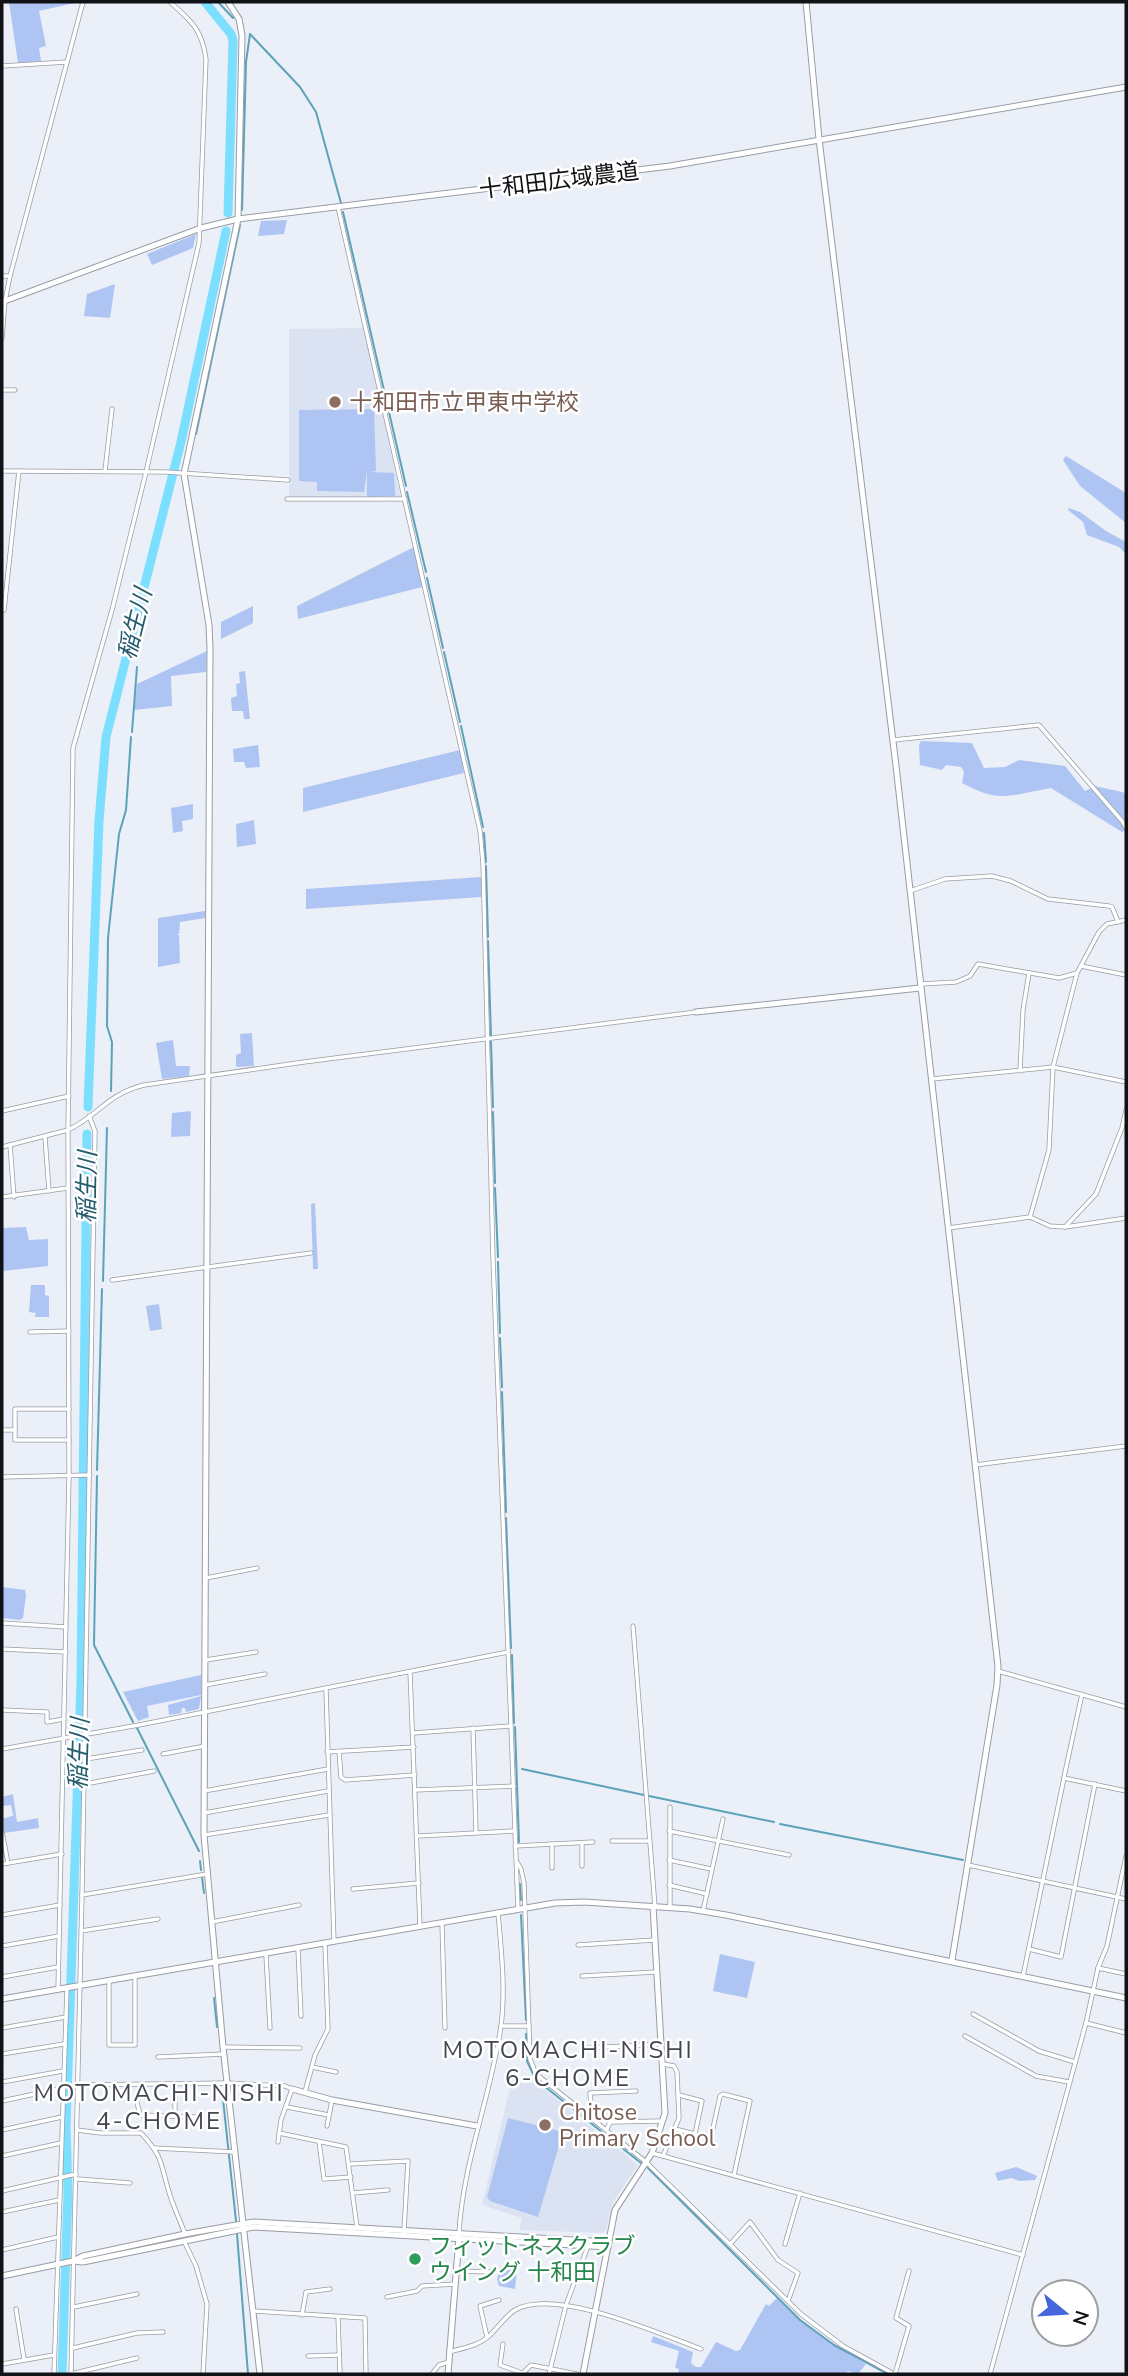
<svg xmlns="http://www.w3.org/2000/svg" width="1128" height="2376" viewBox="0 0 1128 2376" font-family="'Nunito Sans','Noto Sans JP',sans-serif">
<rect width="100%" height="100%" fill="#ebeff8"/>
<g fill="#dbe2f2">
<polygon points="364,328 400,495 399,497 289,497 289,329"/>
<polygon points="513,2075 526,2084 531,2078 638,2165 613,2202 606,2230 602,2233 519,2230 522,2218 482,2205"/>
</g>
<g fill="#aec5f4">
<polygon points="9,2 79,2 39,11 46,46 39,48 41,61 18,63"/>
<polygon points="287,220 284,234 258,236 261,221"/>
<polygon points="196,234 193,248 152,265 147,254"/>
<polygon points="115,284 110,318 84,316 87,294"/>
<polygon points="374,409 376,471 371,472 394,473 395,496 367,497 367,471 364,492 317,491 317,482 299,481 299,410"/>
<polygon points="1066,456 1126,493 1126,523 1080,486 1063,460"/>
<polygon points="1069,508 1080,512 1106,531 1126,542 1126,554 1119,547 1087,535 1083,522 1068,510"/>
<polygon points="414,547 422,587 298,619 297,606"/>
<polygon points="253,606 253,623 221,639 221,622"/>
<polygon points="207,651 206,672 171,676 172,706 134,710 137,684"/>
<polygon points="245,671 250,719 244,719 243,711 232,711 231,698 237,696 236,684 240,683 239,672"/>
<path d="M921 741 972 743 984 768 1005 767 1019 760 1065 766 1085 791 1095 786 1126 793V830L1122 832 1051 788C1010 795 1001 804 962 783L964 772 961 767 946 765 942 770 920 765 919 745Z"/>
<polygon points="258,745 260,767 246,768 244,762 234,762 233,749"/>
<polygon points="460,750 464,773 303,812 303,788"/>
<polygon points="193,804 193,819 182,821 183,831 173,833 171,808"/>
<polygon points="254,820 256,844 237,847 236,824"/>
<polygon points="481,877 481,897 306,909 306,889"/>
<polygon points="205,911 205,918 180,922 179,934 176,935 179,935 180,963 158,967 158,918"/>
<polygon points="252,1033 254,1066 236,1067 236,1055 241,1053 240,1034"/>
<polygon points="173,1040 176,1066 190,1066 189,1076 162,1079 156,1043"/>
<polygon points="191,1111 190,1136 171,1137 172,1113"/>
<polygon points="315,1203 318,1269 313,1269 311,1204"/>
<polygon points="26,1227 29,1240 48,1239 48,1266 3,1271 3,1228"/>
<polygon points="31,1285 45,1285 45,1295 49,1296 49,1317 35,1317 36,1313 29,1312"/>
<polygon points="159,1304 162,1329 150,1331 146,1306"/>
<polygon points="2,1587 25,1590 26,1596 23,1618 20,1620 2,1618"/>
<polygon points="201,1675 201,1695 147,1706 149,1717 138,1721 123,1692"/>
<polygon points="201,1696 199,1709 186,1712 185,1708 182,1708 181,1713 169,1715 168,1705"/>
<polygon points="13,1794 17,1822 38,1818 39,1828 4,1833 2,1819 15,1815 13,1815 11,1805 3,1806 2,1797"/>
<polygon points="720,1954 755,1962 747,1998 713,1991"/>
<polygon points="508,2118 563,2132 538,2217 490,2201 487,2197"/>
<polygon points="1016,2167 1037,2176 1035,2180 1020,2181 1011,2178 998,2181 995,2173"/>
<polygon points="500,2268 517,2271 515,2289 499,2286 497,2279"/>
<path d="M777 2298C804 2326 833 2345 866 2364L858 2374 848 2371 845 2374H678L679 2369 675 2368 679 2351 651 2342 653 2336 693 2352 691 2363 696 2367H701L716 2342 736 2351 740 2350 766 2304 769 2306Z"/>
</g>
<g fill="none" stroke-linecap="round" stroke-linejoin="round">
<g stroke="#5ca2b9" stroke-width="2">
<polyline points="218,2 233,18"/>
<polyline points="242,210 246,62 250,34 300,87 316,112 341,203"/>
<polyline points="343,212 406,486"/>
<polyline points="196,434 240,225"/>
<polyline points="407,492 426,572"/>
<polyline points="427,578 443,648"/>
<polyline points="444,652 460,722"/>
<polyline points="461,726 483,827"/>
<polyline points="132,732 137,667"/>
<polyline points="484,833 486,862"/>
<polyline points="486,866 488,937"/>
<polyline points="488,941 491,1036"/>
<polyline points="491,1042 493,1107"/>
<polyline points="111,1091 112,1042 107,1026 108,938 119,834 126,810 131,737"/>
<polyline points="493,1112 495,1183"/>
<polyline points="495,1188 498,1257"/>
<polyline points="498,1262 500,1333"/>
<polyline points="103,1281 107,1128"/>
<polyline points="500,1338 502,1387"/>
<polyline points="502,1392 506,1512"/>
<polyline points="97,1470 102,1289"/>
<polyline points="97,1476 94,1645 133,1722"/>
<polyline points="506,1518 511,1648"/>
<polyline points="512,1655 514,1723"/>
<polyline points="515,1727 519,1842"/>
<polyline points="137,1728 199,1851"/>
<polyline points="522,1769 644,1795"/>
<polyline points="649,1796 774,1822"/>
<polyline points="780,1824 963,1860"/>
<polyline points="200,1861 201,1870"/>
<polyline points="202,1877 204,1893"/>
<polyline points="520,1884 521,1900"/>
<polyline points="521,1915 526,2020"/>
<polyline points="214,1998 217,2027"/>
<polyline points="526,2034 527,2061 534,2076"/>
<polyline points="539,2082 641,2163"/>
<polyline points="222,2090 236,2221"/>
<polyline points="648,2168 800,2320 834,2345 888,2374"/>
<polyline points="237,2234 248,2374"/>
</g>
<g stroke="#7cdfff" stroke-width="9">
<polyline points="205,2 231,34 233,41 228,213"/>
<polyline points="88,1107 99,821 106,737 181,442 226,231"/>
<polyline points="62,2374 68,2192 66,2125 81,1682 87,1134"/>
</g>
<g stroke="#989ca4" stroke-width="5">
<g id="street">
<polyline points="2,66 67,62"/>
<polyline points="338,207 480,831 483,863 493,1259 518,1909"/>
<polyline points="2,276 10,276"/>
<polyline points="2,338 5,301 10,276 83,2"/>
<polyline points="2,390 15,390"/>
<polyline points="2,471 166,472 288,480"/>
<polyline points="105,471 112,409"/>
<polyline points="287,499 405,499"/>
<polyline points="2,610 4,610 19,471"/>
<polyline points="893,740 1039,725 1122,821 1126,828"/>
<polyline points="910,891 945,879 992,876 1011,881 1048,899 1109,906 1112,907 1118,922"/>
<polyline points="1081,966 1126,975"/>
<polyline points="921,984 956,982 970,976 978,964 1059,978 1077,973"/>
<polyline points="1020,1071 1023,1010 1029,973"/>
<polyline points="932,1079 1053,1067 1126,1082"/>
<polyline points="2,1111 69,1096"/>
<polyline points="45,1137 49,1191"/>
<polyline points="10,1145 14,1197"/>
<path d="M2 1147 68 1130C100 1115 105 1095 144 1085L304 1062 696 1012"/>
<polyline points="2,1197 68,1188"/>
<polyline points="1030,1217 1049,1150 1053,1067 1077,973 1099,932 1107,924 1126,920"/>
<polyline points="1065,1227 1096,1194 1122,1128 1126,1110"/>
<polyline points="948,1228 1030,1217 1050,1226 1065,1227 1126,1218"/>
<polyline points="112,1280 311,1253"/>
<polyline points="30,1332 69,1331"/>
<polyline points="69,1409 15,1409 15,1440 69,1440"/>
<polyline points="2,1430 15,1430"/>
<polyline points="975,1465 1126,1446"/>
<polyline points="2,1477 90,1475"/>
<polyline points="206,1578 257,1568"/>
<polyline points="2,1623 66,1627"/>
<polyline points="633,1626 655,1907"/>
<polyline points="2,1649 66,1652"/>
<polyline points="206,1660 256,1652"/>
<polyline points="998,1671 1126,1707"/>
<polyline points="410,1672 420,1927"/>
<polyline points="205,1685 265,1674"/>
<polyline points="326,1689 334,1942"/>
<polyline points="2,1710 47,1712 47,1722 64,1719"/>
<polyline points="473,1728 476,1832"/>
<polyline points="413,1733 511,1726"/>
<polyline points="2,1749 139,1725 508,1652"/>
<polyline points="339,1751 341,1777 345,1780 415,1775"/>
<polyline points="327,1752 414,1747"/>
<polyline points="163,1754 205,1746"/>
<polyline points="86,1759 142,1750"/>
<polyline points="1064,1777 1082,1694"/>
<polyline points="85,1784 154,1771"/>
<polyline points="415,1790 514,1786"/>
<polyline points="204,1791 328,1769"/>
<polyline points="670,1807 670,1908"/>
<polyline points="204,1813 328,1791"/>
<polyline points="669,1831 789,1855"/>
<polyline points="2,1832 8,1863"/>
<polyline points="204,1835 329,1815"/>
<polyline points="418,1836 513,1831"/>
<polyline points="612,1841 649,1841"/>
<polyline points="582,1843 582,1866"/>
<polyline points="552,1844 552,1868"/>
<polyline points="515,1846 593,1842"/>
<polyline points="669,1860 711,1869"/>
<polyline points="517,1862 521,1869 524,1883 530,2059 536,2074 646,2162 801,2314 843,2346 894,2374"/>
<polyline points="2,1864 62,1854"/>
<polyline points="968,1865 1126,1899"/>
<polyline points="669,1885 707,1894"/>
<polyline points="353,1889 419,1883"/>
<polyline points="82,1895 95,1131 89,1116"/>
<polyline points="703,1911 723,1819"/>
<polyline points="2,1915 60,1905"/>
<polyline points="212,1922 299,1905"/>
<polyline points="442,1924 445,2028"/>
<polyline points="81,1931 158,1919"/>
<polyline points="578,1945 654,1940"/>
<polyline points="2,1946 59,1936"/>
<polyline points="298,1949 301,2016"/>
<polyline points="1029,1949 1061,1957 1095,1784"/>
<polyline points="266,1955 270,2028"/>
<polyline points="1098,1968 1107,1946 1126,1856"/>
<polyline points="582,1976 656,1972"/>
<polyline points="1023,1976 1064,1778 1126,1791"/>
<polyline points="2,1977 58,1967"/>
<polyline points="109,1982 109,2045 135,2045 135,1978"/>
<path d="M58 1990 69 1476 68 1130 73 748 112 610 146 472 199 243 206 59C202 29 191 21 170 2"/>
<polyline points="973,2014 1039,2051 1075,2062"/>
<polyline points="1086,2023 1126,2033"/>
<polyline points="501,2026 529,2026"/>
<polyline points="2,2028 66,2017"/>
<polyline points="965,2036 1036,2076 1069,2082"/>
<polyline points="223,2047 300,2048"/>
<polyline points="587,2048 662,2044"/>
<polyline points="2,2054 64,2044"/>
<polyline points="158,2057 224,2054"/>
<polyline points="663,2064 674,2066 677,2072 679,2118 663,2156"/>
<polyline points="312,2067 336,2072"/>
<polyline points="2,2082 63,2071"/>
<polyline points="175,2084 175,2116"/>
<polyline points="79,2085 227,2083 285,2086 292,2089 281,2120 278,2142"/>
<polyline points="305,2092 315,2055 328,2029 325,1944"/>
<polyline points="136,2098 140,2115 195,2117"/>
<polyline points="2,2101 63,2088"/>
<polyline points="287,2107 329,2115"/>
<polyline points="592,2118 590,2093 636,2091"/>
<polyline points="327,2126 332,2100"/>
<polyline points="607,2129 610,2122 662,2121"/>
<polyline points="675,2129 695,2134 702,2101 679,2095"/>
<polyline points="2,2130 62,2117"/>
<path d="M77 2130 100 2133H141C164 2158 160 2163 169 2192 173 2206 180 2220 185 2234"/>
<polyline points="279,2133 346,2147 357,2227"/>
<polyline points="319,2142 324,2179 351,2177"/>
<polyline points="710,2142 720,2096 723,2094 750,2101 734,2175"/>
<polyline points="154,2148 235,2152"/>
<polyline points="652,2153 1023,2255"/>
<polyline points="2,2156 61,2143"/>
<polyline points="350,2164 408,2161 404,2230"/>
<polyline points="77,2179 130,2183"/>
<polyline points="2,2191 76,2174"/>
<polyline points="353,2193 388,2190"/>
<polyline points="2,2212 59,2200"/>
<path d="M459 2233C463 2162 491 2096 501 2026 506 1989 501 1949 498 1912"/>
<polyline points="184,2241 196,2266 207,2304 203,2374"/>
<polyline points="731,2243 750,2222 778,2260 798,2273 788,2301"/>
<polyline points="785,2244 800,2193"/>
<polyline points="2,2250 58,2237"/>
<polyline points="456,2271 492,2272"/>
<polyline points="387,2297 417,2291 422,2286 455,2284"/>
<polyline points="74,2307 137,2294"/>
<polyline points="16,2309 24,2359"/>
<polyline points="254,2311 365,2318 366,2374"/>
<polyline points="302,2315 306,2292 330,2289"/>
<polyline points="338,2317 340,2374"/>
<polyline points="487,2337 480,2306 499,2300"/>
<polyline points="503,2344 500,2365 522,2373"/>
<polyline points="73,2348 137,2333 163,2332"/>
<path d="M449 2352C463 2348 478 2346 489 2336 498 2328 505 2316 515 2310 556 2287 659 2334 701 2349"/>
<polyline points="308,2356 339,2355"/>
<polyline points="137,2358 71,2374 82,1895 207,1874"/>
<polyline points="2,2364 54,2355"/>
<polyline points="54,2374 67,1988"/>
<polyline points="432,2374 439,2365 449,2362"/>
<polyline points="522,2374 531,2365 577,2374"/>
<polyline points="549,2374 566,2305 588,2246"/>
<polyline points="895,2374 909,2326 896,2318 909,2271"/>
<polyline points="990,2374 1086,2023 1098,1968 1126,1974"/>
</g>
</g>
<g stroke="#989ca4" stroke-width="7">
<g id="secondary">
<polyline points="228,2 239,19 242,35 238,219 184,474 209,625 210,648 204,1835 223,2047 260,2374"/>
<polyline points="806,2 819,139 896,766 998,1666 997,1685 952,1960"/>
<polyline points="2,302 201,228 238,219 670,166 1126,87"/>
<polyline points="696,1012 920,988"/>
<polyline points="2,1999 555,1903 584,1902 690,1909 726,1915 1126,1998"/>
<polyline points="292,2089 332,2100 477,2126"/>
<polyline points="73,2261 83,2256 185,2234 253,2222 609,2242"/>
<polyline points="2,2276 73,2261 83,2262 253,2227 608,2247"/>
<polyline points="448,2374 459,2238"/>
<polyline points="583,2374 615,2210 652,2153 665,2113 653,1906"/>
</g>
</g>
<use href="#street" stroke="#fff" stroke-width="3.5"/>
<use href="#secondary" stroke="#fff" stroke-width="5"/>
</g>
<g fill="#8d6e63" stroke="#fff" stroke-width="2.5">
<circle cx="335" cy="402" r="7"/>
<circle cx="545" cy="2125" r="7"/>
</g>
<circle fill="#2e9e5b" stroke="#fff" stroke-width="2.5" cx="415" cy="2259" r="7"/>
<g text-anchor="middle" stroke-width="5" stroke-linejoin="round" paint-order="stroke">
<g font-size="23" fill="#101215" stroke="#fff">
<text transform="translate(559 180) rotate(-7)" y="8">十和田広域農道</text>
</g>
<g font-size="23" fill="#785e54" stroke="#fff" text-anchor="start">
<text x="349" y="410">十和田市立甲東中学校</text>
<text x="559" y="2120">Chitose<tspan x="559" dy="26">Primary School</tspan></text>
</g>
<g font-size="23" fill="#27864d" stroke="#fff" text-anchor="start">
<text x="429" y="2254">フィットネスクラブ<tspan x="429" dy="26">ウイング 十和田</tspan></text>
</g>
<g font-size="24" font-style="italic" fill="#255c6d" stroke="#fff">
<text transform="translate(135 624) rotate(-76)" y="8">稲生川</text>
<text transform="translate(87 1187) rotate(-89)" y="8">稲生川</text>
<text transform="translate(79 1754) rotate(-88)" y="8">稲生川</text>
</g>
<g font-size="24" letter-spacing="2" fill="#44474e" stroke="#fff">
<text x="568" y="2058">MOTOMACHI-NISHI<tspan x="568" dy="28">6-CHOME</tspan></text>
<text x="159" y="2101">MOTOMACHI-NISHI<tspan x="159" dy="28">4-CHOME</tspan></text>
</g>
</g>
<rect width="1128" height="2376" fill="none" stroke="#101215" stroke-width="7"/>
<g transform="translate(1065 2313) rotate(108)"><circle r="33" fill="#ffffff" stroke="#9fa0a1" stroke-width="2"/>
<path d="M0-5L12 26L0 18L-12 26Z" fill="#4667da"/>
<text y="-10" font-size="19" font-weight="bold" text-anchor="middle" fill="#101215">N</text>
</g>
</svg>
